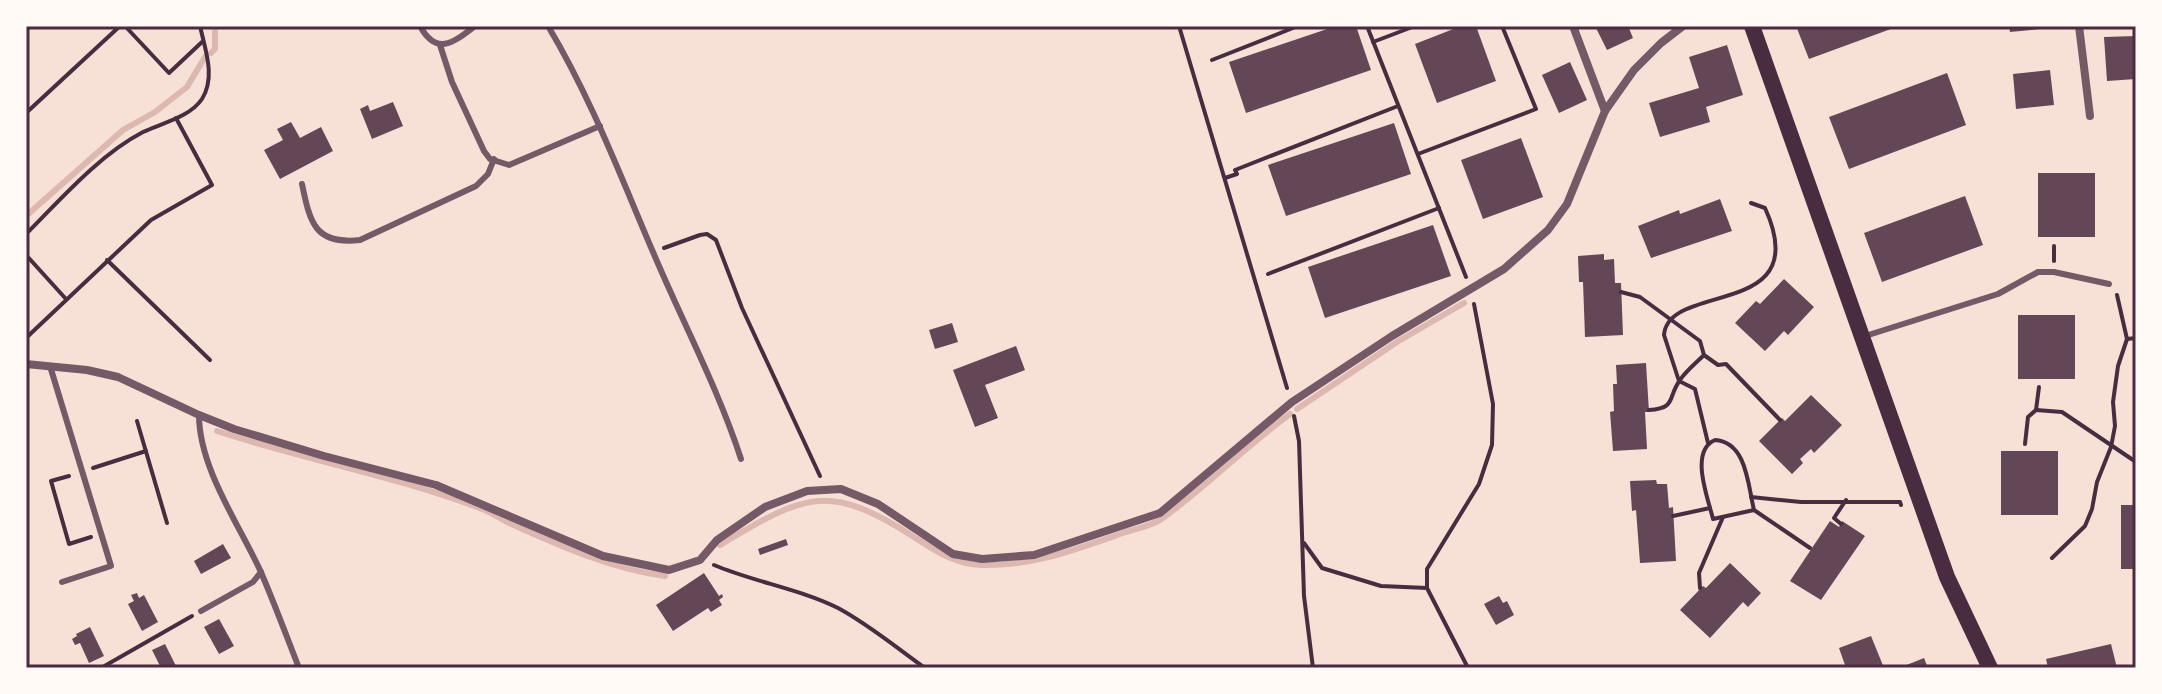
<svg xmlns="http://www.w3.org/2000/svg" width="2162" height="694" viewBox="0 0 2162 694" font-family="Ubuntu,sans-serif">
<rect width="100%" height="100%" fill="#f7e1d7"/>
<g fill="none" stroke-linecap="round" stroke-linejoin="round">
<g stroke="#dcb8b0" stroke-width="6">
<polyline points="211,53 215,49 215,32"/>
<polyline points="26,216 123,130 155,112 187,87 205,57"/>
<polyline points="1297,409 1397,342 1464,303"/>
<path d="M217 431C305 460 396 476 482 509 491 512 500 519 509 523 558 545 611 569 665 576"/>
<path d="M720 545C804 495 827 481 914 537 936 551 954 564 981 565 1034 566 1074 550 1123 533 1135 529 1152 526 1163 518 1207 486 1246 446 1290 414"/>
</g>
</g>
<g fill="#644757">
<polygon points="1336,26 1356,26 1371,70 1246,113 1229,62"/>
<polygon points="1461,26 1476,26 1496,81 1437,103 1415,44"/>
<polygon points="1595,26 1628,26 1633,38 1607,50"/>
<polygon points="1796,26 1899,26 1809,59"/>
<polygon points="2009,26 2051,26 2051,28 2010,32"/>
<polygon points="2136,36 2136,79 2107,81 2104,37"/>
<polygon points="1727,45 1743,95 1706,107 1710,122 1660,137 1649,103 1699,88 1689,57"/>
<polygon points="1570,62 1587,100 1559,113 1542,75"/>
<polygon points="2050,70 2054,105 2016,109 2013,74"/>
<polygon points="1947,73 1966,125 1849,169 1829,117"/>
<polygon points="393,102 403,126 372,139 360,109 368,105 370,111"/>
<polygon points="291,122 300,138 321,127 333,151 280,179 264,150 283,140 277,129"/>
<polygon points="1394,123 1411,174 1286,216 1268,165"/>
<polygon points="1521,138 1543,197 1483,219 1461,160"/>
<rect x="2038" y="173" width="57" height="64"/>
<polygon points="1965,196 1983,245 1882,282 1864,233"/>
<polygon points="1720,199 1732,231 1651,258 1638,226 1679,210 1680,214"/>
<polygon points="1433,225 1451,276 1325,318 1308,267"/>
<polygon points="1604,254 1604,260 1614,259 1615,283 1621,283 1623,335 1585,337 1583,282 1579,282 1578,256"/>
<polygon points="1784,279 1814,307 1788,335 1784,331 1765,351 1735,323 1756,301 1760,304"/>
<rect x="2018" y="315" width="57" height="64"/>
<polygon points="952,323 958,342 935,349 929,330"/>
<polygon points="1016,346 1025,370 985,385 998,418 975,427 953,370"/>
<polygon points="1646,363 1649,412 1645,412 1647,449 1613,451 1610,412 1614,411 1613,384 1617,384 1616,365"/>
<polygon points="1811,395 1842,425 1814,453 1811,449 1800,459 1803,463 1792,474 1759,441 1782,418 1785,421"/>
<rect x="2001" y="451" width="57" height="64"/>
<polygon points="1656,480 1657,484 1667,484 1669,508 1673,507 1676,561 1640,563 1636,510 1632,511 1630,481"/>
<rect x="2121" y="505" width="15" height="64"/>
<polygon points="1830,521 1839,527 1842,521 1865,536 1821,600 1790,581"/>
<polygon points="786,539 788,545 760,555 758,549"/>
<polygon points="223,544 231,558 201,574 194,561"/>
<polygon points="1730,563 1761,593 1748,607 1743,602 1710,638 1680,610 1703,586 1706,588"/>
<polygon points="704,573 719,596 722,594 723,597 719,600 722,605 711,612 708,608 673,631 656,605"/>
<polygon points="137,593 139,598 144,595 158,622 142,631 128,604 134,601 131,595"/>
<polygon points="1499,596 1503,603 1507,601 1514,615 1496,625 1484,604"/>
<polygon points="219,619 234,646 219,654 204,627"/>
<polygon points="90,627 104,656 89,663 80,643 75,645 72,639 77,636 76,634"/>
<polygon points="1871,636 1884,668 1846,668 1839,648"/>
<polygon points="165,644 177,668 161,668 152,650"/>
<polygon points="2111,644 2117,668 2048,668 2046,659"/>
<polygon points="1924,658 1928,668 1899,668"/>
</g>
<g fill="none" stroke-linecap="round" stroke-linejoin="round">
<g stroke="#4a2c40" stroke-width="4">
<polyline points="125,26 169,73 202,42"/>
<polyline points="1179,26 1287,388"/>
<polyline points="1367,26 1466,277"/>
<polyline points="1373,42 1415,26"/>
<polyline points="1212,60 1298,26"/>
<polyline points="26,113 120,26"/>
<polyline points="1418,154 1536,109 1502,26"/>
<polyline points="1225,178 1237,174 1235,170 1398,106"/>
<path d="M26 234C61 199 99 155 143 132 162 123 190 117 202 99 216 77 205 49 200 26"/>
<polyline points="664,248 700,235 707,234 716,240 742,308 820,476"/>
<polyline points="26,255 66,299"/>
<polyline points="107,260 210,360"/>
<polyline points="2054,261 2054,246"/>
<polyline points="1268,274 1439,208"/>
<polyline points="1621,292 1640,297 1700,341 1704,355 1718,365 1726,364 1780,420"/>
<polyline points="26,338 151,220 212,185 176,118"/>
<polyline points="2127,339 2136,338"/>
<path d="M1649 410C1677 408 1667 398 1680 380 1686 371 1696 363 1704 355"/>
<polyline points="2036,410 2039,387"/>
<polyline points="1294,416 1299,441 1304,596 1313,668"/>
<polyline points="137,421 167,523"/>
<path d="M1715 440C1747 442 1748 486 1754 510L1713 519C1708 498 1689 451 1715 440Z"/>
<path d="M1708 443 1695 389 1679 381 1664 335C1668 281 1816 320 1765 208L1751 203"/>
<polyline points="2025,444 2028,417 2036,410 2062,412 2136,462"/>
<polyline points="93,468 146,451"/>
<polyline points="69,476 51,481 69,544 91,537"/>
<polyline points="1751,497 1801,502 1900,502 1901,505"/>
<polyline points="1754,510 1810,548"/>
<polyline points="1673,516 1710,508"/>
<polyline points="1841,524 1834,518 1846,500"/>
<polyline points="1304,543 1322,568 1381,586 1427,588 1468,668"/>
<polyline points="2052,558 2085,526 2092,509 2097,482 2111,447 2115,426 2113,402 2118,366 2127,339 2117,295"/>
<path d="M714 565C754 582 800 589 838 608 868 624 897 648 925 668"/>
<polyline points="1427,588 1427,569 1479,484 1492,445 1493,404 1474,304"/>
<polyline points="1700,588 1699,573 1723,517"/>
<polyline points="101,668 192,616"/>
</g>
<g stroke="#755966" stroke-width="6">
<path d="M420 26C437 57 454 42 475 26"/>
<path d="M548 26C591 98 620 175 653 252 682 321 718 388 741 459"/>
<polyline points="26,29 29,26"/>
<polyline points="440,45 452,82 484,151 490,159 509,165 600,126"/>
<path d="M302 184C310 223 315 245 360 240L476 186 488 174 494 159"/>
<polyline points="1862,337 1998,294 2038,272 2054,272 2109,284"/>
<polyline points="50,366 111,566 62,582"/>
<path d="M199 415C199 467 238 523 260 570 274 602 286 635 299 668"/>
<polyline points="201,611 253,582 261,572"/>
</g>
<g stroke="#755966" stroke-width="8">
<polyline points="1573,26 1605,111"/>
<polyline points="2079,26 2090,116"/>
<polyline points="26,364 87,370 118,377 199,415 234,429 324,456 436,485 603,556 669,570 700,560 717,540 765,507 807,491 841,489 878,504 953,554 982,559 1034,555 1160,513 1292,402 1392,336 1504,269 1548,230 1567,204 1605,111 1634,70 1661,43 1683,26"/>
</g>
<polyline stroke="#4a2c40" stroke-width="16" points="1752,26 1947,577 1990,668"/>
</g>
<rect width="2162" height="694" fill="none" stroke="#fffaf5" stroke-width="56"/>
<rect x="28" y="28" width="2106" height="638" fill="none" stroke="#4a2c40" stroke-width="3"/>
</svg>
